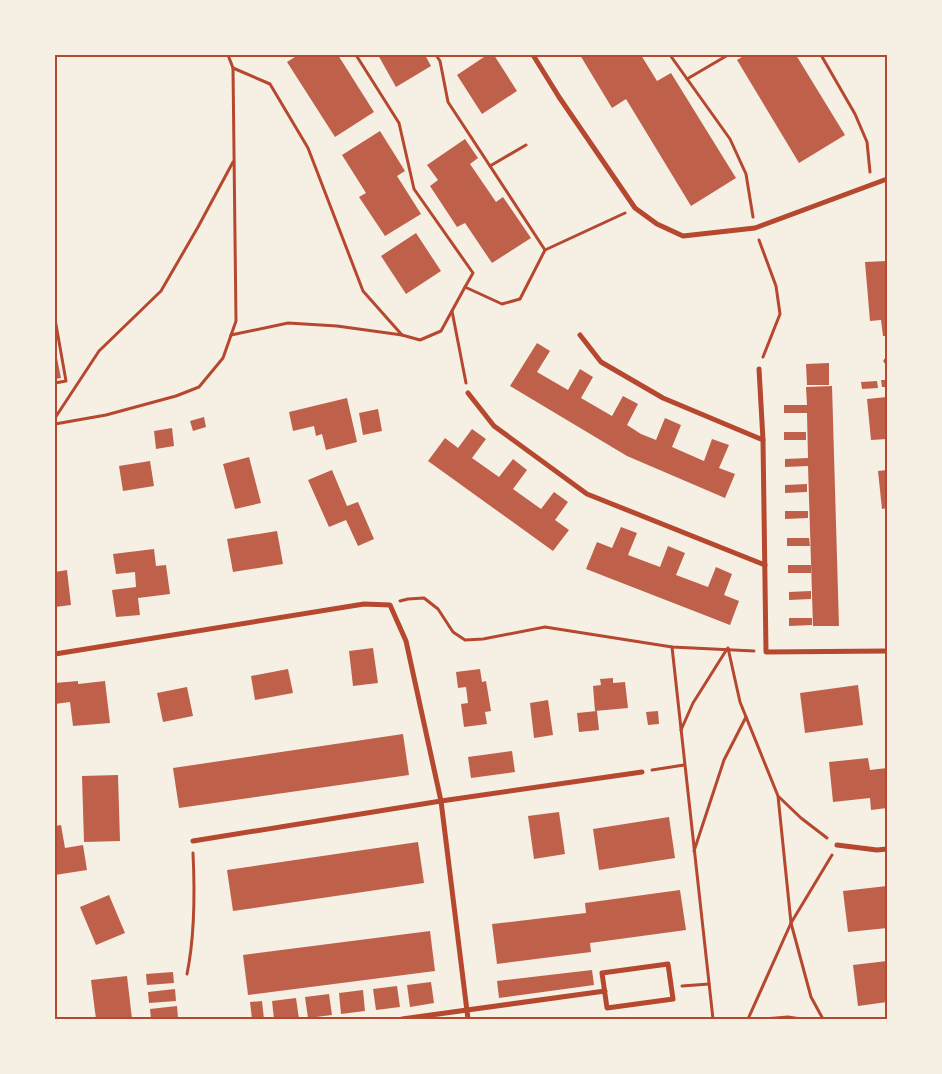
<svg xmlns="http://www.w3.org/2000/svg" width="942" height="1074" viewBox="0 0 942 1074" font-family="'PT Sans',sans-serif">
<rect width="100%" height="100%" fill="#f6efe4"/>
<g fill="#bf614a">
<polygon points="298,55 338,55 374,112 335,137 287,62"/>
<polygon points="378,55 425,55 431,66 396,87"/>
<polygon points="487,55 494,55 517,91 482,114 457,75"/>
<polygon points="580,55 641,55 657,81 671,73 736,178 691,206 626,99 612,108"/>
<polygon points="745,55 796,55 845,135 799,163 737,60"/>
<polygon points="380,131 405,171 397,176 421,214 385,236 359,197 366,193 342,155"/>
<polygon points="465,139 478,158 470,164 496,202 503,197 531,238 492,263 465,223 457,227 430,186 438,180 427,165"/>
<polygon points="416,233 441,271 406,294 381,256"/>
<polygon points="887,261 887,336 883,336 881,320 870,321 865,262"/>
<polygon points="537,343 550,351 537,372 568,390 580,369 593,377 581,398 612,416 623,396 638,404 627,425 641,434 656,440 665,418 681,425 672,447 704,461 712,439 729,445 719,468 735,474 725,498 627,456 510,386"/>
<polygon points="55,348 61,378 55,379"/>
<polygon points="829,363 829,385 807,385 806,364"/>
<polygon points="881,380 887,380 887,387 882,387"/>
<polygon points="877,381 878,388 862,389 861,382"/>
<polygon points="832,386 839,626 813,626 808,466 785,467 785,459 808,458 807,413 784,413 784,405 807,405 806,387"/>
<polygon points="887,397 887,439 871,440 867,399"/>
<polygon points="347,398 357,442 326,450 322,434 316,436 314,426 293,431 289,412"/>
<polygon points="378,409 382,431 363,435 359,413"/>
<polygon points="204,417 206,427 193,431 190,421"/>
<polygon points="172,428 174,446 156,449 154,431"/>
<polygon points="472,429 486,439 472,458 499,477 513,459 527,470 513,489 541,509 554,492 568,502 555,520 569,530 553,551 428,461 445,438 458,448"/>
<rect x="784" y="432" width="22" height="8"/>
<polygon points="249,457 261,503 235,509 223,464"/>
<polygon points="150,461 154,486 123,491 119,466"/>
<polygon points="332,470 347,506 358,502 374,539 358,546 346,520 329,527 308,480"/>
<polygon points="887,470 887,508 882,509 878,471"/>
<polygon points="807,484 807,492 785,493 785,485"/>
<polygon points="785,511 808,511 808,518 785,519"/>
<polygon points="621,527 637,533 628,555 660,567 668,546 685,553 676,575 708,587 716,567 732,574 724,595 739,601 730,625 586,569 597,542 612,548"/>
<polygon points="277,531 283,564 233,572 227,539"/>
<polygon points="787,538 809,538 810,546 787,546"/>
<polygon points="154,549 156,566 166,565 170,594 138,598 140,615 116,617 112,590 136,587 135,572 116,574 113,554"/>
<rect x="788" y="565" width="23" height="8"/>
<polygon points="67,570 71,605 55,607 55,572"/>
<polygon points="811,591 811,599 789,600 789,592"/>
<polygon points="789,618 812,618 812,625 789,626"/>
<polygon points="373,648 378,683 353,686 349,651"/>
<polygon points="288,669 293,693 255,700 251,676"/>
<polygon points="480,669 482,682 486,681 491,711 485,712 487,724 464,727 461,704 468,703 466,687 458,688 456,672"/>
<polygon points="613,678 613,683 625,682 628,708 595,711 593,686 601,685 600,679"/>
<polygon points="78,681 78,684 105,681 110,723 73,726 70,702 55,704 55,683"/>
<polygon points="858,685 863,725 805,733 800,693"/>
<polygon points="187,687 193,716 163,722 157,693"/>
<polygon points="548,700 553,735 534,738 530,703"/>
<polygon points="597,711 599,730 579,732 577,713"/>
<polygon points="658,711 659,724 648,725 646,712"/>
<polygon points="403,734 409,775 179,808 173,768"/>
<polygon points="512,751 515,772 471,778 468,757"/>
<polygon points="868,758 870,770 887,768 887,808 871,810 870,798 833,802 829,762"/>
<polygon points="118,775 120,841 84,842 82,776"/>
<polygon points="559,812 565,854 534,859 528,816"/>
<polygon points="669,817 675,858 599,870 593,829"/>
<polygon points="61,825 65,848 83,845 87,870 55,875 55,826"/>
<polygon points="418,842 424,883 233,911 227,870"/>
<polygon points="887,886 887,928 848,932 843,891"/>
<polygon points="680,890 686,930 590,943 591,952 497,964 492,924 586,913 585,903"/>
<polygon points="109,895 125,933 96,945 80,907"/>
<polygon points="430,931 435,971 248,995 243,955"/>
<polygon points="887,961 887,1002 858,1006 853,965"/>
<polygon points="592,970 594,985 499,998 497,981"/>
<polygon points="173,972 174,983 147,985 146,974"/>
<polygon points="127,976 132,1019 96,1019 91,980"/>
<polygon points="431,982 434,1003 410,1007 407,985"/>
<polygon points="397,986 400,1007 376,1010 373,989"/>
<polygon points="175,989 176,1001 149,1003 148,992"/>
<polygon points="363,990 365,1011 341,1014 339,993"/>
<polygon points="329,994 332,1015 308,1018 305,997"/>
<polygon points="296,998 299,1019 274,1019 272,1001"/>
<polygon points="262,1001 264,1019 252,1019 250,1002"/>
<polygon points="177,1006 178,1018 151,1019 150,1009"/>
</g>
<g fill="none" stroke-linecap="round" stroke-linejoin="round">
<g stroke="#b5482f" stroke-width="3">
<polyline points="356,55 399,123 414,189 473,273 465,287"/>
<polyline points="436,55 440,61 448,102 545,250"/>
<polyline points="670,55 730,139 746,174 753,217"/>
<polyline points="821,55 855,114 867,142 870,172"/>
<polyline points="233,68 270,84 308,148 363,291 402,335 420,340 441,331 465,287 502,304 520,299 545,250 625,213"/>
<polyline points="687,79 728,55"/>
<polyline points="490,166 526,145"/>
<polyline points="759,240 776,286 780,314 763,357"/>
<polyline points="452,311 466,383"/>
<polyline points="55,319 66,381 55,383"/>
<polyline points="231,335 288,323 337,326 402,335"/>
<polyline points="55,418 99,351 161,291 198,227 233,162"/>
<polyline points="55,424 106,415 176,396 199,387 223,358 236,321 233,68 228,55"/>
<polyline points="400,601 408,599 424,598 438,609 453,632 465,640 483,639 545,627 672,647 754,651"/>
<polyline points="672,647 713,1019"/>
<polyline points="728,648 740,702 778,796 791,923 811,997 823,1019"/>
<polyline points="681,730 693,703 727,649"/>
<polyline points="652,770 684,765"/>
<polyline points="779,797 801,818 827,838"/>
<polyline points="694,851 724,760 746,717"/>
<path d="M187 974C195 935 195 894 193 853"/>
<polyline points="682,986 709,984"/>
<polyline points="748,1019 791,923 832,855"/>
<polyline points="764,1019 788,1017 801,1019"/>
</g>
<g stroke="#b5482f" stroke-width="5">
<polyline points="533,55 559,97 635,208 657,224 683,236 755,228 887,179"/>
<polyline points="580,335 601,362 663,398 763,440"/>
<polyline points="886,361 887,360"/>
<polyline points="759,369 763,440 766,652 887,651"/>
<polyline points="468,393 494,426 587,494 765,565"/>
<polyline points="55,654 364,604 390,605 406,641 441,801 468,1019"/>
<polyline points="193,841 441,801 642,772"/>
<polyline points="837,845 877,850 887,849"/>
<polygon points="668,964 673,999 607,1008 602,973"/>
<polyline points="402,1019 605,991"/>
</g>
</g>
<rect width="942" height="1074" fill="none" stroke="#f6efe4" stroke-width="112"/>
<rect x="56" y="56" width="830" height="962" fill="none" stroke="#b5482f" stroke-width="2"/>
</svg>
